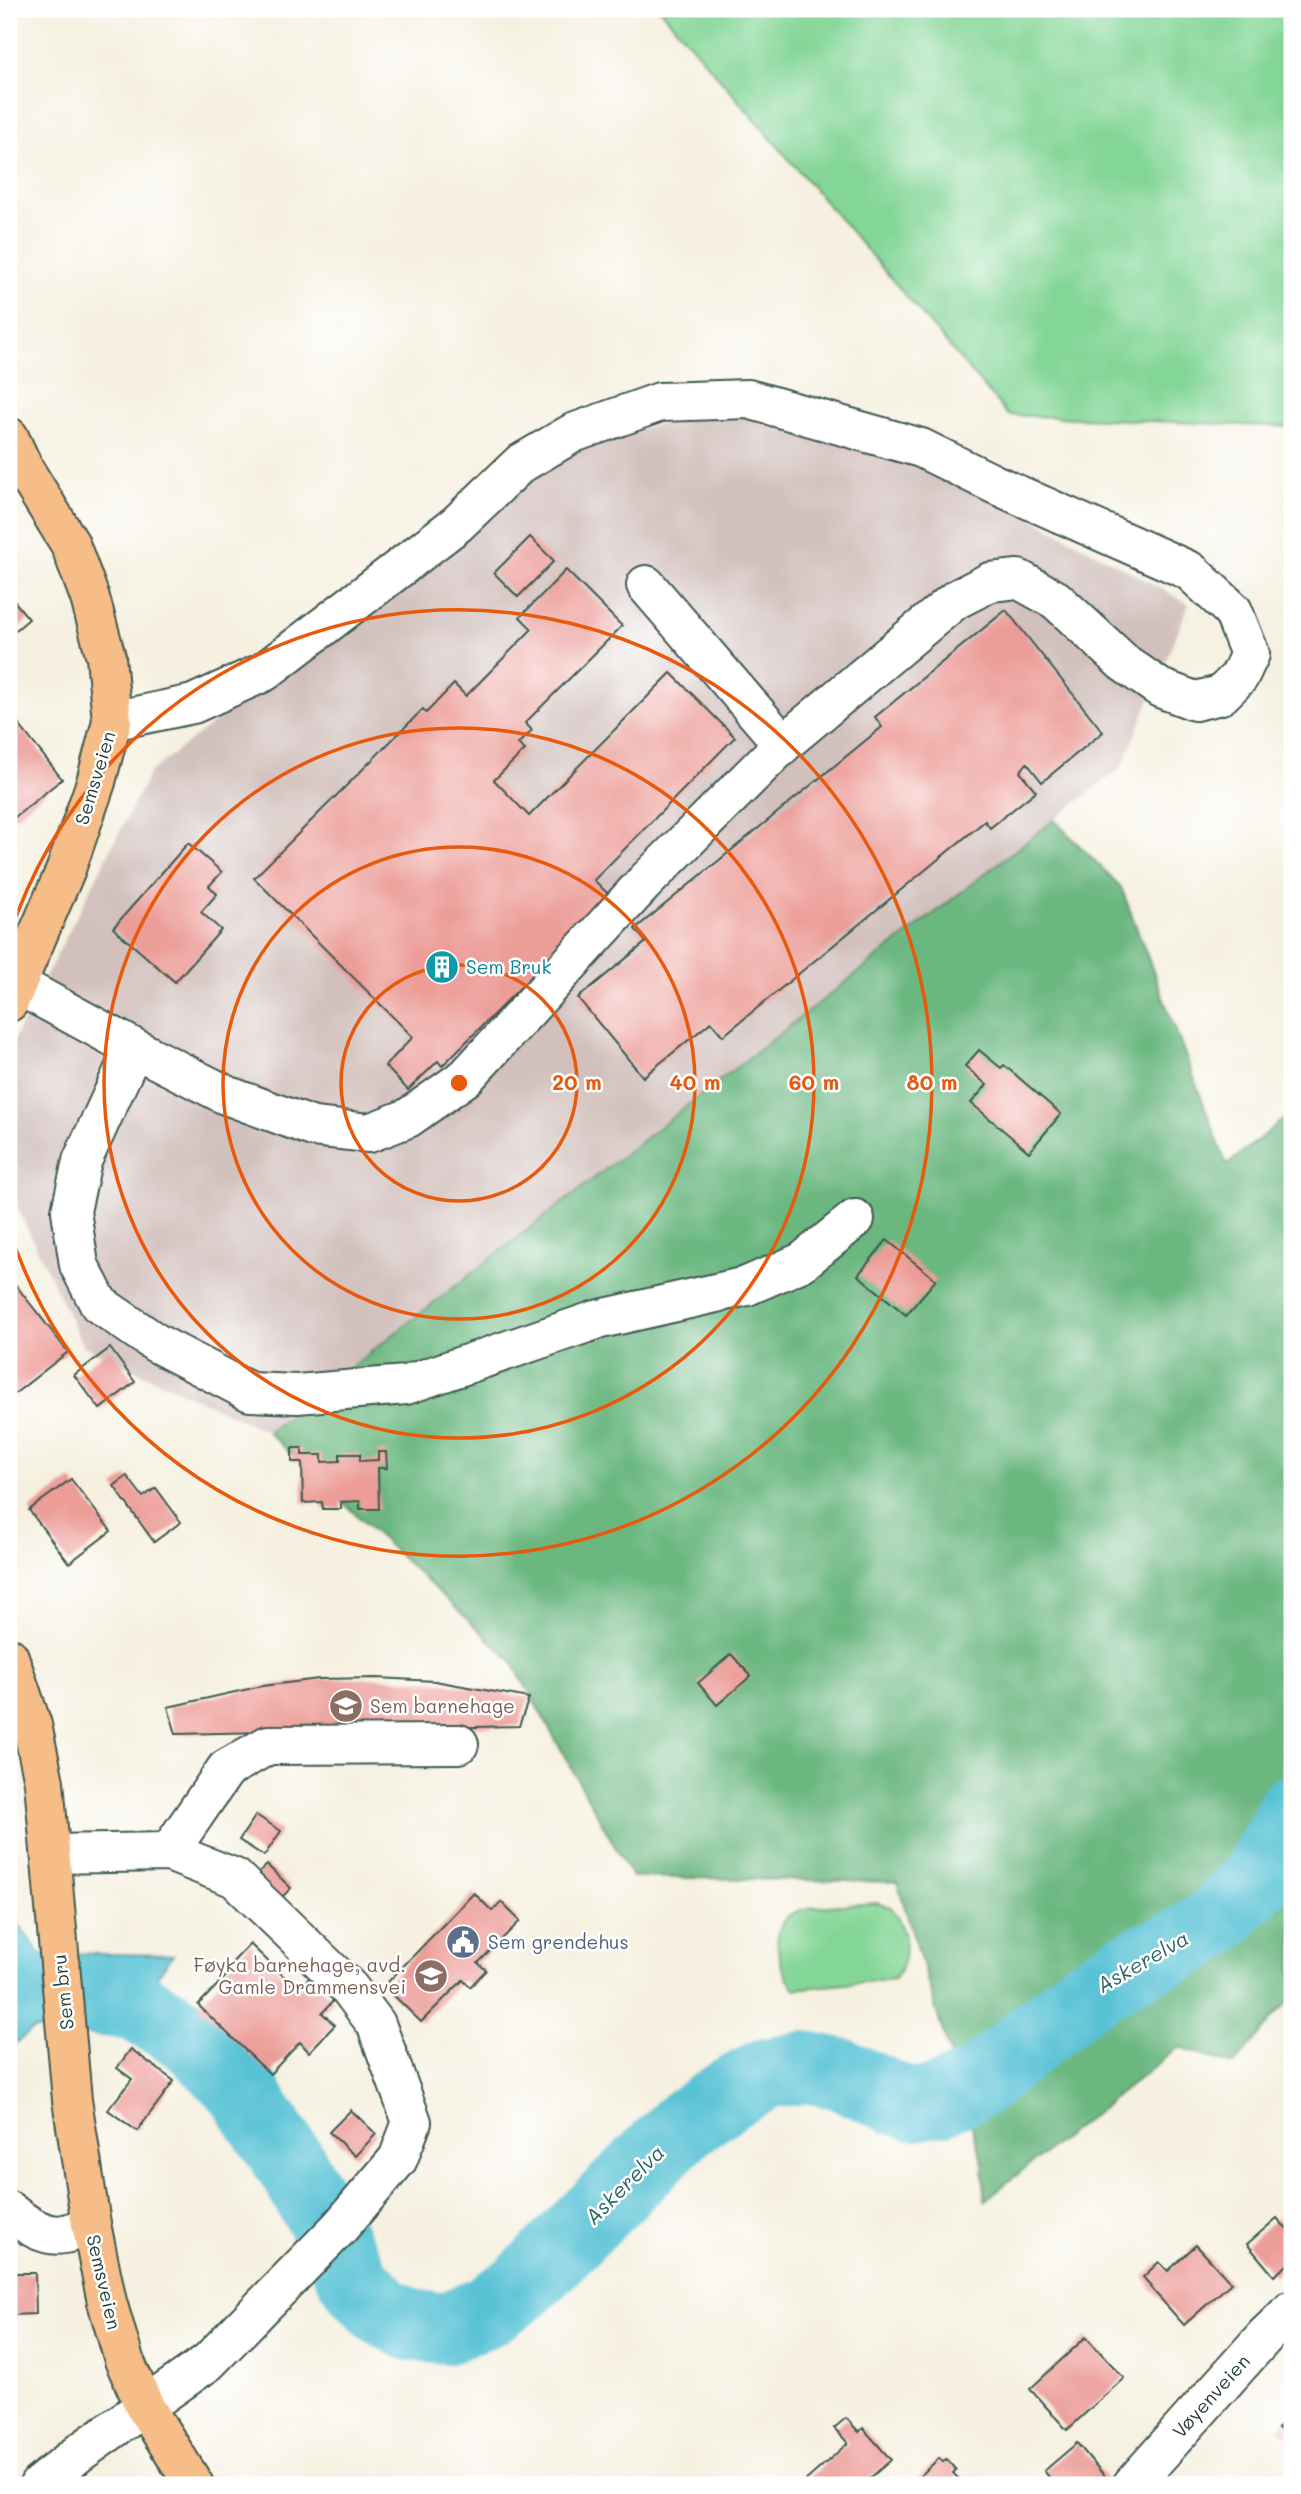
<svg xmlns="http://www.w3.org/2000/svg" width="1301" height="2494" viewBox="0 0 1301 2494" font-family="Mali,sans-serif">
<rect width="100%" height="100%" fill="#fff"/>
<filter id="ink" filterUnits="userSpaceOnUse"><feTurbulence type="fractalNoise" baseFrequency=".0143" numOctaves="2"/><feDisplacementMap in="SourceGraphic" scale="14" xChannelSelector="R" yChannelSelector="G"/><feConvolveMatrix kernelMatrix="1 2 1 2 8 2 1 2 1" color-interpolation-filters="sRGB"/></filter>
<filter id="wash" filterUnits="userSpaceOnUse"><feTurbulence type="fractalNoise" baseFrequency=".00686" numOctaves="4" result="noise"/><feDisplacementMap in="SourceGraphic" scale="28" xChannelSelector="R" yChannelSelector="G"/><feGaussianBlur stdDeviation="1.57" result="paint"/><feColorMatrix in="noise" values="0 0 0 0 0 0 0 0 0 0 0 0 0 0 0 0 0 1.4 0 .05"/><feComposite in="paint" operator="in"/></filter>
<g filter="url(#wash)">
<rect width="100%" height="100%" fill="#f5f0df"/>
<polygon fill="#d1c0bc" points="738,407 912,453 1189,604 1122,767 268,1432 83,1346 9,1190 9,1049 150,772 576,442"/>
<g fill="#84d697" stroke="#528a66" stroke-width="2">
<polygon points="660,9 1292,9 1292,427 1008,415"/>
<path d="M877 1903 891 1907C908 1932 912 1954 894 1979L795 1989C778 1968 764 1921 800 1910 819 1905 856 1905 877 1903Z"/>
</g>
<polygon fill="#6bb780" stroke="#457a5a" stroke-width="2" points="1054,820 1121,887 1227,1165 1292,1112 1292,1998 1270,2021 1234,2065 1179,2047 985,2200 983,2163 897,1882 632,1877 511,1660 268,1432"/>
<polygon fill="#59c2d5" stroke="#3c8084" stroke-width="2" points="9,1911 40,1953 173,1955 113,2037 34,2029 9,2048"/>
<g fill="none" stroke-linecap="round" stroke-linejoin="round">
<polyline stroke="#59c2d5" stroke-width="72" points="37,1988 136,2006 190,2037 240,2087 293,2167 356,2282 385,2312 411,2325 444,2329 487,2311 522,2287 682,2127 729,2094 766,2074 805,2067 841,2074 894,2098 915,2105 940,2100 979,2082 1081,1998 1124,1970 1185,1942 1220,1918 1257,1878 1286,1825 1292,1811"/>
</g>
<g id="blocks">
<g fill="#ec9d98">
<polygon points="530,537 554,561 518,597 494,573"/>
<polygon points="566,570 622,626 525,723 532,730 518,744 525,750 494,780 529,816 671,673 735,737 594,880 611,897 442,1066 438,1061 408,1090 385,1066 413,1037 254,878 423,709 426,713 454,684 466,696 532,629 520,617"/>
<polygon points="9,595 29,619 9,636"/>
<polygon points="1006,610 1103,732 1042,782 1027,763 1020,772 1036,791 990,828 985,821 723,1036 711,1022 643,1077 578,998 646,942 635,929 882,727 875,717"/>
<polygon points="9,712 62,779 9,822"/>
<polygon points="188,843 222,872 209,886 217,894 201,912 221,930 175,982 113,928"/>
<polygon points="979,1050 1001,1068 1004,1065 1061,1114 1029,1152 971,1103 987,1085 965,1066"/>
<polygon points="887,1240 936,1280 906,1315 858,1275"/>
<polygon points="14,1283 68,1352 13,1395 9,1390 9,1287"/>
<polygon points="110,1348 135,1382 100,1409 74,1375"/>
<polygon points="292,1448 302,1448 302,1455 322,1455 322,1462 340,1461 340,1454 360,1454 360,1461 378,1460 378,1452 386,1452 387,1468 378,1468 379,1509 360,1509 360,1501 341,1502 341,1509 323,1509 322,1502 303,1503 302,1462 292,1462"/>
<polygon points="127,1476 143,1497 156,1488 181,1522 154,1542 114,1486"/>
<polygon points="71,1479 111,1531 69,1563 29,1510"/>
<polygon points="731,1654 751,1676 717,1705 698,1683"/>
<polygon points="377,1678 435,1681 529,1698 519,1726 176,1734 168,1707 262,1686 319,1679"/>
<polygon points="256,1815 281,1831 264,1856 239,1840"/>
<polygon points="267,1865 291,1888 280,1899 256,1876"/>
<polygon points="474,1893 492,1911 501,1902 520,1921 478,1963 486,1970 470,1987 463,1980 421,2022 384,1986"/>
<polygon points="250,1944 298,1990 310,1977 334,2000 322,2013 335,2025 309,2052 300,2042 270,2074 198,2005 229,1973 225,1970"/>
<polygon points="131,2049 174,2081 137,2131 108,2110 132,2079 117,2068"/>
<polygon points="351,2110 376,2134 355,2156 329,2132"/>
<polygon points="1277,2218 1292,2235 1292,2261 1274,2276 1247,2244"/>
<polygon points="1196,2245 1231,2283 1184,2325 1150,2287 1151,2286 1143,2277 1159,2262 1168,2271"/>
<polygon points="9,2273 35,2273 36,2314 9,2315"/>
<polygon points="1086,2337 1124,2378 1067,2430 1030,2389"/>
<polygon points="1292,2411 1292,2440 1278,2428"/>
<polygon points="846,2418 859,2432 863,2428 891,2460 862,2485 805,2485 803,2483 848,2443 834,2428"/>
<polygon points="1077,2443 1107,2479 1100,2485 1056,2485 1044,2471"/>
<polygon points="939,2458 943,2462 946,2459 956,2470 953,2473 965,2485 911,2485"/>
<polygon points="1267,2478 1275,2485 1261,2485"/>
</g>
</g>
</g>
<g filter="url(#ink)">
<use href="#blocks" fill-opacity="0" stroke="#3f584e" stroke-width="2"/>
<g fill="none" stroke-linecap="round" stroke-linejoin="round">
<g stroke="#3f584e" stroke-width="42">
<g id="minor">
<polyline points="646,585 783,744"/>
<polyline points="18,985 134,1048 226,1095 313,1127 369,1133 408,1118 466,1077 644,883 783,744 955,600 990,582 1018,579 1056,600 1124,663 1160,688 1195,701 1221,695 1239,677 1250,654 1233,611 1190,571 994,484 921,448 748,399 660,402 573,433 520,464 457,524 264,672 193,704 112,721"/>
<polyline points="134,1048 82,1161 71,1211 79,1265 99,1304 156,1343 250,1392 297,1394 406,1385 596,1320 747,1286 802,1262 855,1219"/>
<polyline points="169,1852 226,1769 268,1745 459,1744"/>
<path d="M9 2211C24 2223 44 2238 64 2234 73 2233 83 2227 91 2224"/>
<polyline points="39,2485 79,2453 208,2362 340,2227 398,2159 412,2122 376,2024 349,1988 235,1878 169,1852 51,1854"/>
<polyline points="1132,2485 1265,2336 1292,2310"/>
</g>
</g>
<g stroke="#3f584e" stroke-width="42">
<g id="major">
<polyline points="9,437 24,469 70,544 90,598 106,657 112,721 96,782 66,869 9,1002"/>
<polyline points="9,1657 32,1725 44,1782 72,2100 91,2224 107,2302 124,2360 145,2407 194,2485"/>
</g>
</g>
<use href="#minor" stroke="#fff" stroke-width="38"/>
<use href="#major" stroke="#f7bd88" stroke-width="38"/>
</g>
</g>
<g fill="none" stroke="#e8590c" stroke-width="3.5">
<circle cx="459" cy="1083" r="118"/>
<circle cx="459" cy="1083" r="236"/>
<circle cx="459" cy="1083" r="355"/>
<path d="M9 937A473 473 0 1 1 9 1229"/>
</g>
<defs>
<g id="building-disc" transform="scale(1.75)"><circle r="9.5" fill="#0f9aa8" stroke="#fff"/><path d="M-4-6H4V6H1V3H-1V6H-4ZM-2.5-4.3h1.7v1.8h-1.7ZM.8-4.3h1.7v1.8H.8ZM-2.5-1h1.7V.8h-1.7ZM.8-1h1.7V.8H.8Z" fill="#fff"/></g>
<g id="school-disc" transform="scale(1.75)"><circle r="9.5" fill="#8d6e63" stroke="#fff"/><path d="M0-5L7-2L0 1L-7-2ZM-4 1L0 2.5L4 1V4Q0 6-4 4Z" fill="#fff"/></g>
<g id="civic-disc" transform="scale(1.75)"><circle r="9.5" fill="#5c6f8a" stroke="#fff"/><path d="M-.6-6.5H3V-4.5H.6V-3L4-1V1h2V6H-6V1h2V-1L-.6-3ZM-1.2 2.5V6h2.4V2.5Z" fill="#fff"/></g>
</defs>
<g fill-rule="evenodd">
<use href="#building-disc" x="442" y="967"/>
<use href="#school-disc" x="346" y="1706"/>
<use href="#civic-disc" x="463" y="1942"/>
<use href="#school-disc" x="431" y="1976"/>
</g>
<g text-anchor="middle" stroke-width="5" stroke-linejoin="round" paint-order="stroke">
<g font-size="19" fill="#1f3d34" stroke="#fff">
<text transform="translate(95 778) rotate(-73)" y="7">Semsveien</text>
<text transform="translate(63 1992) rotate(-96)" y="7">Sem bru</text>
<text transform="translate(104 2282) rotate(77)" y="7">Semsveien</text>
<text transform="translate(1211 2396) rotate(-48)" y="7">Vøyenveien</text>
</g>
<g font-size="19" fill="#0d838f" stroke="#fff" text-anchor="start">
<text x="466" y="974">Sem Bruk</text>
</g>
<g font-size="19" fill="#785e54" stroke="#fff" text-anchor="start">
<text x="370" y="1713">Sem barnehage</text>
<text x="406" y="1972" text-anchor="end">Føyka barnehage, avd.<tspan x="406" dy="22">Gamle Drammensvei</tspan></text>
</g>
<g font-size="19" fill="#4e5e75" stroke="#fff" text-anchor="start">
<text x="488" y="1949">Sem grendehus</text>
</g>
<g font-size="21" font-style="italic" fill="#306564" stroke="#fff">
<text transform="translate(1143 1962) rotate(-30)" y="7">Askerelva</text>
<text transform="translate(625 2185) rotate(-45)" y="7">Askerelva</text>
</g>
</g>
<circle cx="459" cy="1083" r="10" fill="#e8590c" stroke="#fff" stroke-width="3.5"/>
<g font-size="21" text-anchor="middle" font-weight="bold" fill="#e8590c" stroke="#fff" stroke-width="5" stroke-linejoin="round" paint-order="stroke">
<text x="577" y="1090">20 m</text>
<text x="695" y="1090">40 m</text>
<text x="814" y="1090">60 m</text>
<text x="932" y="1090">80 m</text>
</g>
<rect width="1301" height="2494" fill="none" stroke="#fff" stroke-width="35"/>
</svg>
